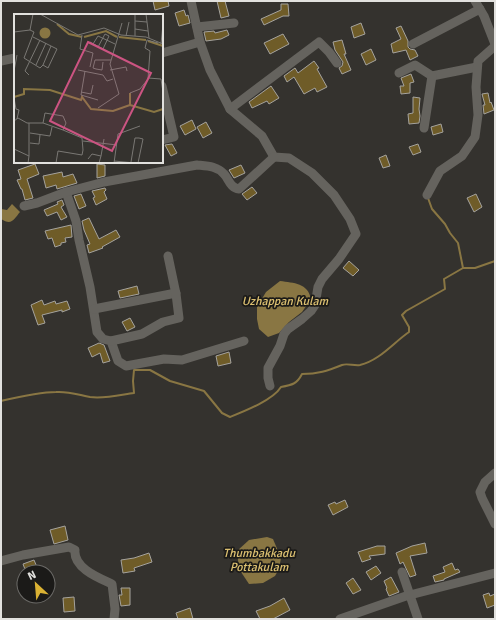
<svg xmlns="http://www.w3.org/2000/svg" width="496" height="620" viewBox="0 0 496 620" font-family="Signika,sans-serif">
<rect width="100%" height="100%" fill="#34322e"/>
<g fill="#897643">
<path d="M12 204 20 212C14 219 12 226 1 219V209L7 210Z"/>
<path d="M280 281C294 283 308 283 311 299L302 312 289 322 279 333 268 337 259 329 257 319V307L266 292Z"/>
<polygon points="267,537 273,539 281,558 279,569 275,576 263,583 249,584 239,569 237,551 249,540"/>
</g>
<g fill="none" stroke-linecap="round" stroke-linejoin="round">
<g stroke="#897643" stroke-width="2">
<polyline points="463,268 475,268 495,261"/>
<path d="M1 401C18 397 39 392 56 392 68 391 79 395 90 397 104 399 120 395 134 393L133 381 134 370H150L170 381 204 391 222 413 230 417C245 411 273 400 281 387 292 385 297 384 302 374 318 374 327 371 342 365 347 363 354 366 360 365 380 360 393 343 409 332V327L402 315 406 311 445 289 444 279 463 268 458 243 450 233 445 224 432 209 428 198"/>
</g>
</g>
<g fill="#6f5c28" stroke="#a5a39e">
<polygon points="153,1 168,1 169,6 155,10"/>
<polygon points="217,1 225,1 229,16 221,18"/>
<polygon points="281,4 288,4 289,16 283,16 264,25 261,19 281,10"/>
<polygon points="184,10 186,16 188,15 190,23 179,26 175,13"/>
<polygon points="361,23 365,34 354,38 351,27"/>
<polygon points="401,26 408,41 408,47 410,49 415,50 418,56 410,60 406,50 393,53 391,44 401,39 396,28"/>
<polygon points="227,30 229,35 221,39 206,41 204,32 214,31 215,33"/>
<polygon points="283,34 289,44 270,54 264,43"/>
<polygon points="342,40 346,54 344,54 351,70 342,74 339,68 342,66 343,62 335,50 333,42"/>
<polygon points="371,49 376,60 366,65 361,54"/>
<polygon points="314,61 319,68 317,69 327,87 317,92 315,88 304,94 294,77 287,82 284,76 295,68 298,73"/>
<polygon points="411,74 414,82 410,83 410,93 401,94 400,86 404,86 401,78"/>
<polygon points="271,86 279,98 269,104 267,101 252,108 249,102"/>
<polygon points="488,93 490,103 491,102 494,110 484,114 483,105 485,105 482,94"/>
<polygon points="413,97 420,98 419,109 420,116 419,123 409,124 408,114 413,113"/>
<polygon points="192,120 196,129 185,135 180,126"/>
<polygon points="206,122 212,133 203,138 197,127"/>
<polygon points="441,124 443,132 433,135 431,127"/>
<polygon points="172,144 177,153 171,156 165,145"/>
<polygon points="418,144 421,152 413,155 409,147"/>
<polygon points="386,155 390,166 383,168 379,158"/>
<polygon points="35,164 39,174 27,179 33,198 25,200 22,189 21,189 17,180 21,179 18,170"/>
<polygon points="97,164 105,165 105,176 97,178"/>
<polygon points="241,165 245,173 234,178 229,170"/>
<polygon points="62,172 63,177 73,174 77,183 57,189 56,185 46,188 43,176"/>
<polygon points="252,187 257,193 247,200 242,194"/>
<polygon points="105,188 106,190 104,192 107,199 96,205 93,198 95,197 92,191"/>
<polygon points="81,194 86,206 79,209 74,196"/>
<polygon points="476,194 482,207 474,212 467,198"/>
<polygon points="62,200 64,205 61,207 67,217 61,220 57,212 47,216 44,210 58,204 57,202"/>
<polygon points="89,218 99,239 116,230 120,237 102,247 103,248 89,253 87,245 90,244 84,230 82,221"/>
<polygon points="71,225 72,237 65,238 66,242 61,243 61,245 55,247 52,238 48,239 45,231"/>
<polygon points="349,261 359,270 353,276 343,268"/>
<polygon points="137,286 139,294 120,298 118,291"/>
<polygon points="42,300 44,305 55,301 56,304 67,301 70,309 62,312 62,310 42,315 45,323 38,325 31,305"/>
<polygon points="130,318 135,327 127,331 122,322"/>
<polygon points="99,343 104,345 110,361 103,363 100,353 92,357 88,348"/>
<polygon points="229,352 231,363 218,366 216,356"/>
<polygon points="345,500 348,507 333,515 328,505 335,502 336,504"/>
<polygon points="65,526 68,540 54,544 50,530"/>
<polygon points="425,543 427,553 410,556 416,575 410,577 403,562 400,564 396,553 412,546"/>
<polygon points="377,546 385,546 385,554 369,556 371,559 362,562 358,552"/>
<polygon points="149,553 152,562 134,568 135,571 123,573 121,560 134,558"/>
<polygon points="34,560 39,572 26,572 23,564"/>
<polygon points="452,563 455,570 458,569 460,572 444,579 444,580 435,582 433,576 445,572 443,567"/>
<polygon points="376,566 381,573 371,580 366,572"/>
<polygon points="391,577 399,592 389,596 386,589 387,588 384,581"/>
<polygon points="353,578 361,590 353,594 346,583"/>
<polygon points="121,588 130,588 130,605 121,606 119,595 122,595"/>
<polygon points="489,593 490,596 495,594 495,605 487,608 483,595"/>
<polygon points="74,597 75,611 64,612 63,598"/>
<polygon points="284,598 290,610 273,619 260,619 256,611 270,606"/>
<polygon points="190,608 193,619 178,619 176,613"/>
</g>
<g fill="none" stroke-linecap="round" stroke-linejoin="round">
<g stroke="#65635e" stroke-width="9">
<polyline points="191,1 200,42 210,70 230,109 262,136 274,157 289,158 312,173 334,195 350,219 356,234 339,259 322,279 318,287 315,305 311,311 302,319 288,329 284,334 280,346 268,368 268,378 270,386"/>
<polyline points="475,1 484,16 495,44"/>
<polyline points="197,27 234,23"/>
<polyline points="413,44 480,9"/>
<polyline points="162,53 200,42"/>
<polyline points="1,61 15,58"/>
<polyline points="399,73 415,65 432,76 477,67"/>
<polyline points="162,86 174,137 162,140"/>
<polyline points="230,109 319,42 329,52 337,63"/>
<polyline points="424,128 432,76"/>
<polyline points="66,192 76,221 79,240 90,287 97,332 103,339 111,341 118,361 126,366 164,359 182,360 244,341"/>
<polyline points="427,195 440,171 462,156 475,137 478,115 476,87 478,61 495,46"/>
<path d="M24 206 37 203 66 192 104 182 197 165C207 166 217 166 224 174 229 179 230 188 239 189L274 157"/>
<polyline points="94,309 176,293"/>
<polyline points="111,341 142,334 163,322 179,318 176,294 168,256"/>
<polyline points="495,473 485,482 480,492 482,498 495,524"/>
<path d="M1 561 23 555 69 547 75 550C73 568 99 578 112 584L115 609 114 619"/>
<polyline points="402,572 418,619"/>
<polyline points="340,619 406,596 495,573"/>
</g>
</g>
<g text-anchor="middle" stroke-width="3.5" stroke-linejoin="round" paint-order="stroke">
<g font-size="12" font-style="italic" fill="#dec272" stroke="#1b1a18">
<text x="285" y="305">Uzhappan Kulam</text>
<text x="259" y="557">Thumbakkadu<tspan x="259" dy="14">Pottakulam</tspan></text>
</g>
</g>
<g transform="translate(14 14)">
<rect width="149" height="149" fill="#34322e"/>
<path d="M25.5 19a5.5 5.5 0 1 1 11 0a5.5 5.5 0 1 1-11 0Z" fill="#897643"/>
<path fill="none" stroke="#897643" stroke-width="2" d="M43 10 55 20 68 23M70 23 92 17 103 23M105 23 132 26M134 27 149 32M0 83 10 80V75L36 76 67 86 68 83 77 95 99 97 116 91V79M116 91 140 98 149 95"/>
<path fill="none" stroke="#7a7874" stroke-width="1" d="M26 0 64 21 90 14 107 21 132 23 149 30M132 0 135 24M121 7 133 8M121 15 134 17M0 18 16 16M68 21 66 35 79 39 76 53M112 22 115 8M121 22V0M19 23 43 35 34 54 29 51 26 54 10 44 20 18 16 16 19 0M76 28 89 35 95 22 91 20 84 33M79 30 84 22 101 30M147 30 149 10M81 46 79 54 82 55 88 56 89 48M81 46H97M22 51 32 29M29 51 37 32M64 56 89 61 93 67 99 65M96 56 112 53 113 57M0 57 3 41M71 57 67 81 84 86M15 61 11 57 26 26M134 64 147 65 149 78M67 78 77 80 79 71M116 79 126 75 134 65 136 37 131 34 133 26 144 29M0 84 2 95 5 96 3 105M84 94 105 80 96 50 108 9M0 107 4 104 13 109H29L31 99 49 102 52 109 49 116 68 124 69 136 68 141 44 137 42 149M29 109 49 116M16 119 36 122 38 113M69 127 103 131M16 129 25 130 26 121M0 135 15 142 14 149M15 142V109M87 142 90 125M74 145 78 140 87 142 85 149M100 147 121 149M117 148 121 124H125L129 125 124 149M100 149 104 120 126 112"/>
<path fill="#cc5482" fill-opacity="0.15" stroke="#cc5482" stroke-width="2" d="M74 28 137 59 98 137 36 107Z"/>
<rect width="149" height="149" fill="none" stroke="#e2e1de" stroke-width="2"/>
</g>
<rect width="496" height="620" fill="none" stroke="#e2e1de" stroke-width="4"/>
<g transform="translate(36 584) rotate(334)"><circle r="19" fill="#1b1a18" stroke="#6b6a67"/>
<path d="M0-3L7 15L0 10L-7 15Z" fill="#dbb233"/>
<text y="-6" font-size="11" font-weight="bold" text-anchor="middle" fill="#e2e1de">N</text>
</g>
</svg>
